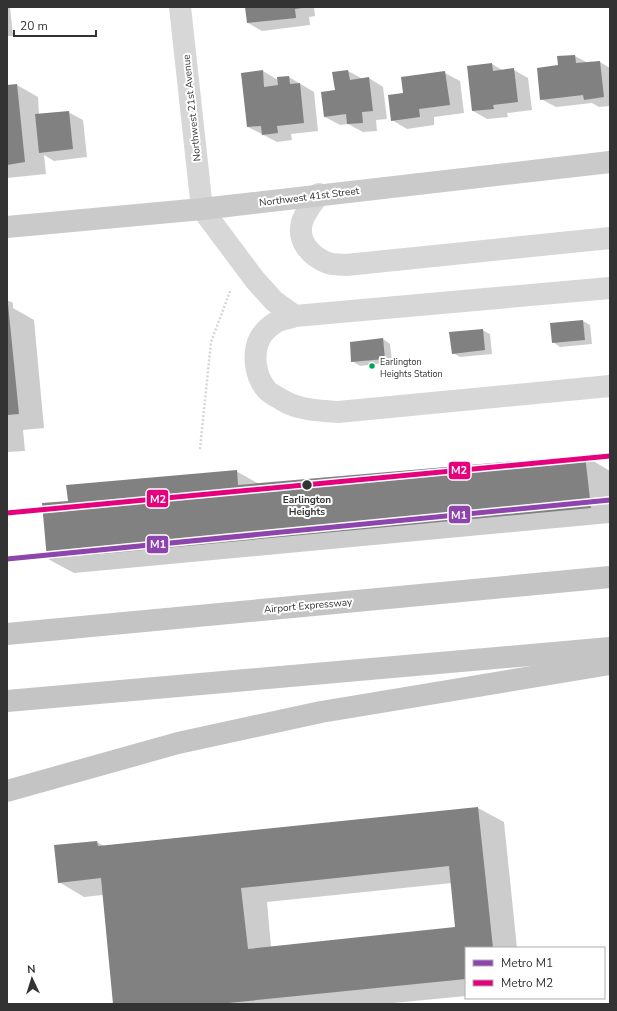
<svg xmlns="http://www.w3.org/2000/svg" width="617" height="1011" viewBox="0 0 617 1011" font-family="'Nunito Sans',sans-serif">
<rect width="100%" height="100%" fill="#fff"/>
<g fill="#0003" fill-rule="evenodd">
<polygon points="7,7 10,7 13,36 7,36"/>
<polygon points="246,7 314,7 315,16 309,17 310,25 262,31 248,23"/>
<polygon points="575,56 588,63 600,62 610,68 610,106 599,107 592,103 556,107 541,99 559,66 558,57"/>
<polygon points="492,64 504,71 514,70 528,78 532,110 507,113 508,117 487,119 473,111"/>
<polygon points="263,71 278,80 289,77 314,92 318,131 291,134 292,140 277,142 248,127"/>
<polygon points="348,71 363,79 369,78 383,87 387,119 376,120 377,131 363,132 348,124 340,125 325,117 336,91 334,72"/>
<polygon points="445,73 460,81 464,113 434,117 434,125 407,129 392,120 404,94"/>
<polygon points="17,85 38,97 39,115 68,112 83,120 87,157 54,161 44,155 46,174 7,178 7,86"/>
<polygon points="7,300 13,303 13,308 34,320 44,428 23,430 25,451 7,452"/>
<polygon points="583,321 590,325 592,344 560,347 553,342"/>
<polygon points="482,330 490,334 492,354 460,357 453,353"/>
<polygon points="383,339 390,344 392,362 360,366 352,361"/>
<polygon points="585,456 610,471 610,523 74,573 48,559 69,502 236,471 259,484"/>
<path d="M478 808 504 822 517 948H466V996L383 1004H114L103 895 84 897 59 882 97 842 104 846ZM452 883 457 928 271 947 267 902Z"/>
</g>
<g fill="#818181" fill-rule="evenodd">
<polygon points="245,7 302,7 302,8 295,9 296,18 247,23"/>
<polygon points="575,55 576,63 600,61 604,97 584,100 583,95 540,100 537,68 558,65 557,56"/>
<polygon points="492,63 493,71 514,68 518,102 493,105 494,109 472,111 467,66"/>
<polygon points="263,70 264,87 278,85 277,77 289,76 290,84 300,83 304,123 277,126 278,133 262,135 261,126 247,127 241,73"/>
<polygon points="348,70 350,80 369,77 373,111 362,112 363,123 347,124 346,114 324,117 321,92 335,90 332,72"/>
<polygon points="445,71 450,105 419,109 420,117 391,121 388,95 403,93 401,77"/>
<polygon points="17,84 25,162 7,165 7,85"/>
<polygon points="69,111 73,149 39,153 35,114"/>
<polygon points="7,304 8,304 19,414 7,415"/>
<polygon points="583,320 585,340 552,343 550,323"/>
<polygon points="483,329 485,350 452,354 449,332"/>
<polygon points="383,338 385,359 351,362 350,342"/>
<polygon points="585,455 591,508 47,559 42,503 68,501 66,485 237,470 238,485"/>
<path d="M478 807 493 948H466V979L218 1004H113L101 878 58 883 54 845 97 841 98 846ZM449 866 455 927 248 949 241 888Z"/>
</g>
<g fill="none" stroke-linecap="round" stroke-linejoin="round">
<polyline stroke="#d6d6d6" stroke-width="2.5" stroke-dasharray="2 2" stroke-linecap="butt" points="200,449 211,342 231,289"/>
<g stroke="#d7d7d7" stroke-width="22">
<polyline points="180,7 202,209 255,280 274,301 295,316"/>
<path d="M319 194C313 203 305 212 302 222 297 241 310 256 328 263 333 265 340 264 346 265L610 238"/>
<path d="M610 288 295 316C290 318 283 319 278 321 271 325 264 331 260 338 252 353 255 377 267 390 271 394 277 397 282 400 298 410 321 411 338 412L610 386"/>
</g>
<polyline stroke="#cacaca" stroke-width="22" points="7,227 202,209 610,162"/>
<g stroke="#c4c4c4" stroke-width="22">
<polyline points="7,634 610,577"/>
<polyline points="7,701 610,648"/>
<polyline points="7,791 178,743 321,712 610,664"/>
</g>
<g stroke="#fff" stroke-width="8">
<polyline id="metro-1" points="7,559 610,500"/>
</g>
<g stroke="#fff" stroke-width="8">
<polyline id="metro-2" points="7,513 610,456"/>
</g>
<use href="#metro-1" stroke="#8e44ad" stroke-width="5"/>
<use href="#metro-2" stroke="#e5007d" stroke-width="5"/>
</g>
<circle fill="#00a651" stroke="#fff" stroke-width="1.5" cx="372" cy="366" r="3.5"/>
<circle fill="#333" stroke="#fff" stroke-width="1.5" cx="307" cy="485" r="5.5"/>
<g text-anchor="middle" stroke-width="4" stroke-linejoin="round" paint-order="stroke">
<g font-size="9" fill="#333" stroke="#fff" text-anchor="start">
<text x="380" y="365">Earlington<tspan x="380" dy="12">Heights Station</tspan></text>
</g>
<g font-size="10" fill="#333" stroke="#fff">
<text transform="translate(191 108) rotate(-96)" y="4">Northwest 21st Avenue</text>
<text transform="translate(309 196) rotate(-7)" y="4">Northwest 41st Street</text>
<text transform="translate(308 605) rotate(-5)" y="4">Airport Expressway</text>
</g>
<g font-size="10" font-weight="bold" fill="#333" stroke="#fff">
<text x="307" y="503">Earlington<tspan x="307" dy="12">Heights</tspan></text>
</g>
</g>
<g stroke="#fff" stroke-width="1.5">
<rect x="448" y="461" width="23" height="19" rx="4" fill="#e5007d"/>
<rect x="146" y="489" width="23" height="19" rx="4" fill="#e5007d"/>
<rect x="448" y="505" width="23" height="19" rx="4" fill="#8e44ad"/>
<rect x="146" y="535" width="23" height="19" rx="4" fill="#8e44ad"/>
</g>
<g font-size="11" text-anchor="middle" font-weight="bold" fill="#fff">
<text x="459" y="474">M2</text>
<text x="158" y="503">M2</text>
<text x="459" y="519">M1</text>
<text x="158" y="548">M1</text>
</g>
<rect width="617" height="1011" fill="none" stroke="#333333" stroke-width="16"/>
<rect x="465" y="947" width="140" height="52" fill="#ffffff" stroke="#adadad"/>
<rect x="473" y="960" width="20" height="6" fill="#8e44ad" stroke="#adadad"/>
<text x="501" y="967" font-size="12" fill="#333333">Metro M1</text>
<rect x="473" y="980" width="20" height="6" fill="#e5007d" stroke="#adadad"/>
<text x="501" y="987" font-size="12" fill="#333333">Metro M2</text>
<g transform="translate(32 979) rotate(356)" stroke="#ffffff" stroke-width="3" paint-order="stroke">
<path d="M0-3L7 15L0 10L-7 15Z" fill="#333333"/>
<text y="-6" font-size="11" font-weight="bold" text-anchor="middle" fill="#333333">N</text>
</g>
<path d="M14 30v6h82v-6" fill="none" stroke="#333333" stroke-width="2"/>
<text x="20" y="30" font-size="12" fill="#333333" stroke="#ffffff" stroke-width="3" paint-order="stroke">20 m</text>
</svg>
